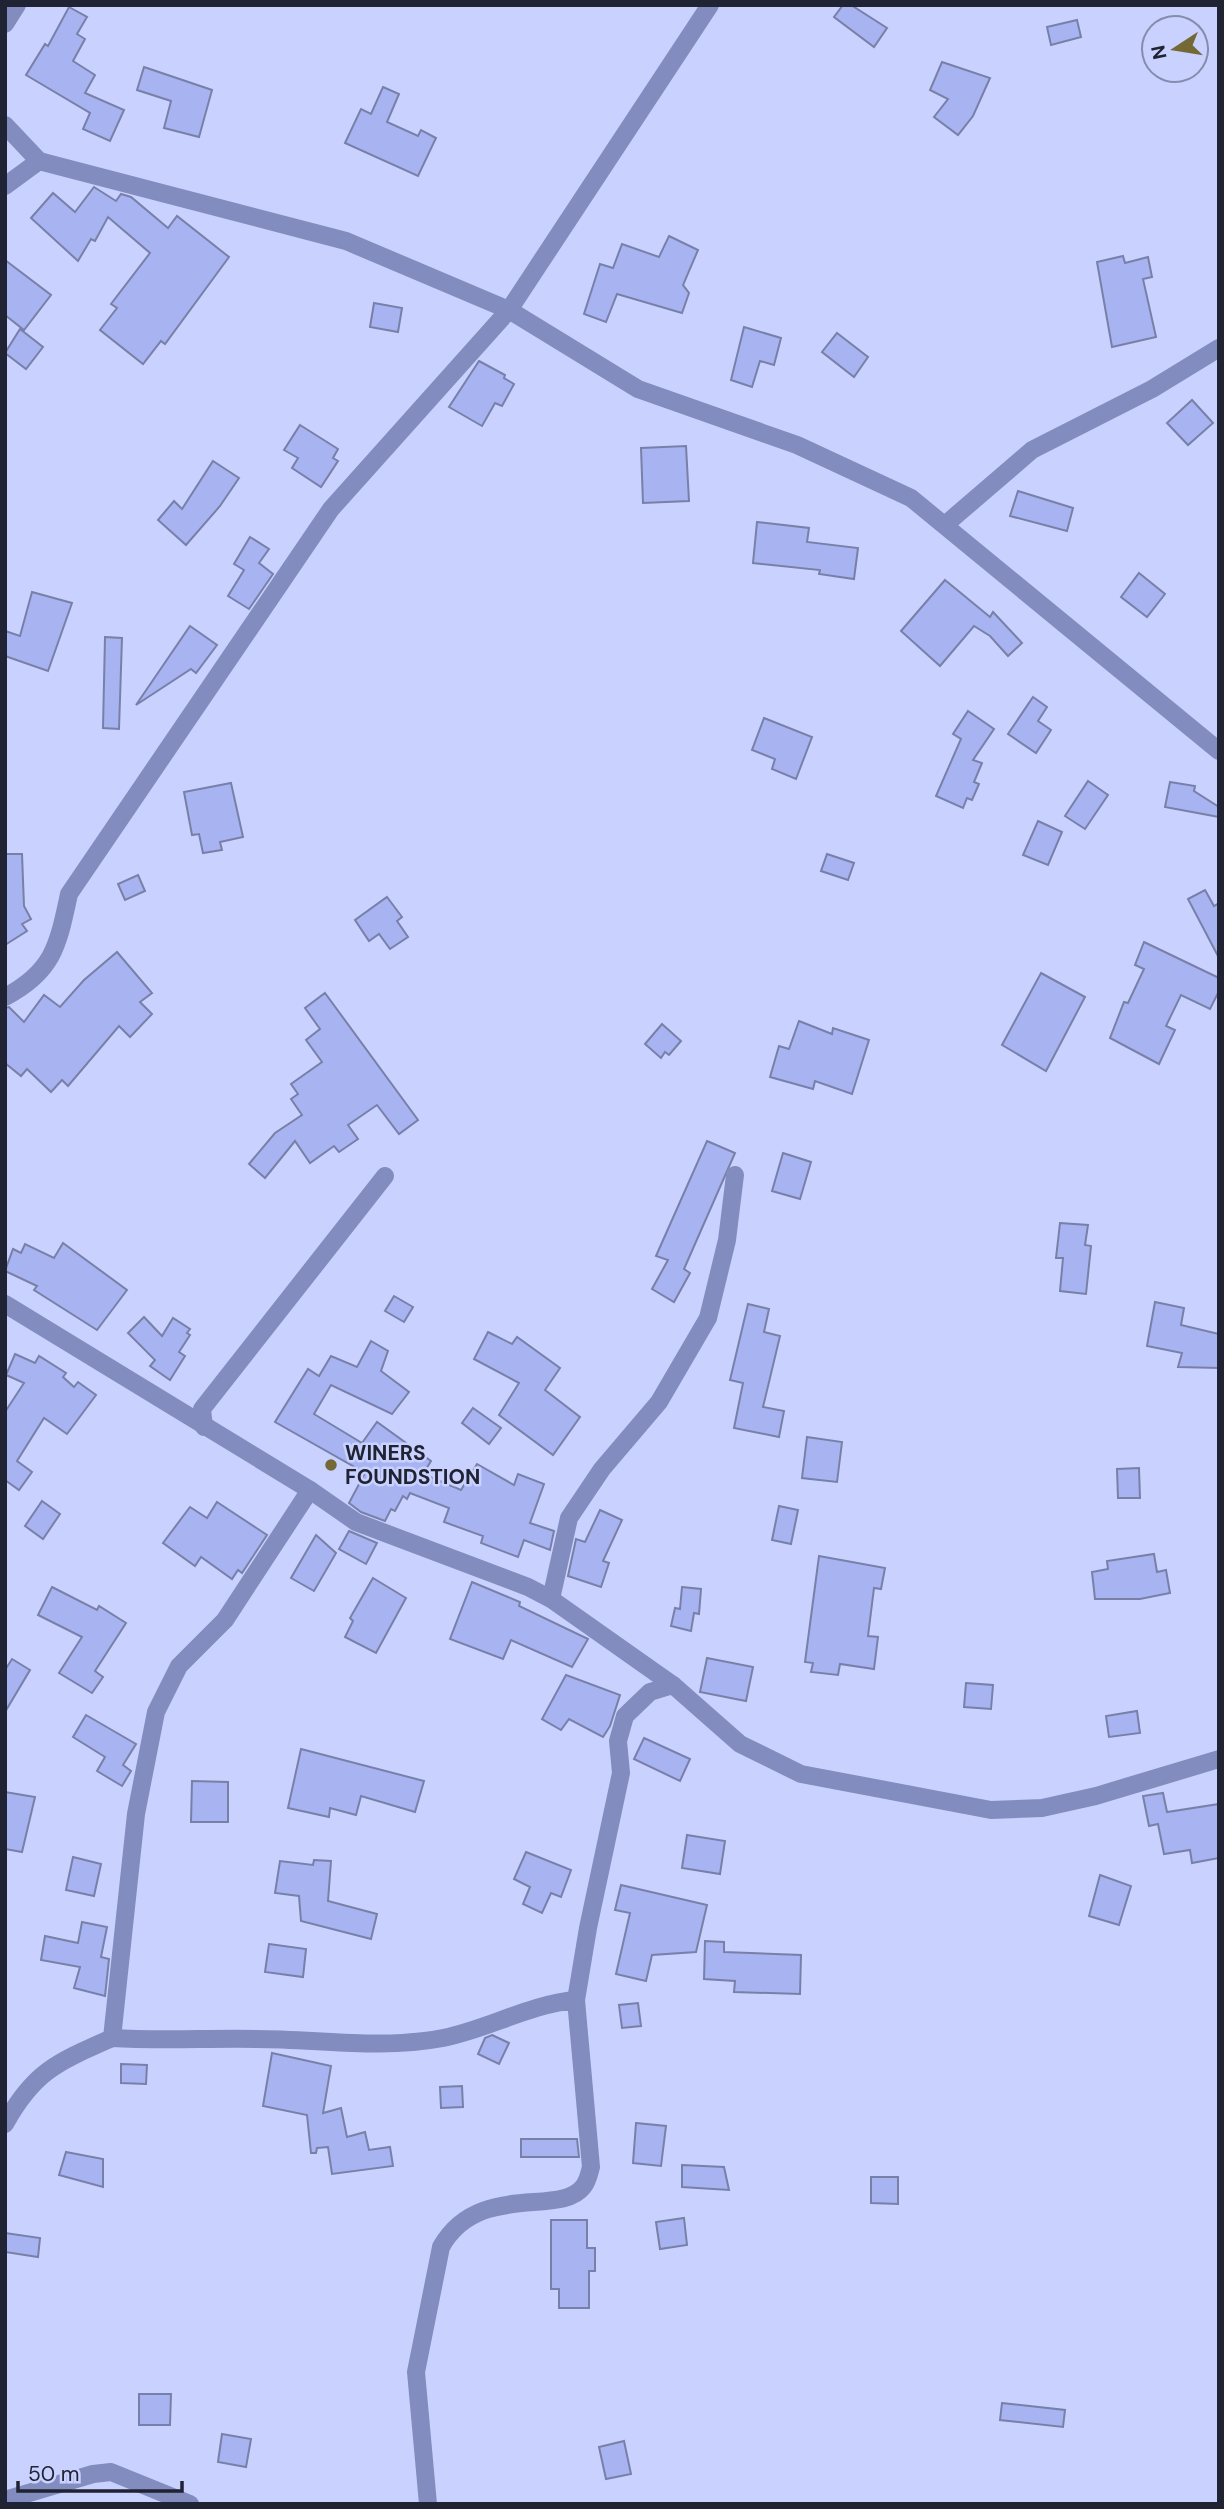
<svg xmlns="http://www.w3.org/2000/svg" width="1224" height="2509" viewBox="0 0 1224 2509" font-family="'DM Sans',sans-serif">
<rect width="100%" height="100%" fill="#c9d2fe"/>
<g fill="#a8b3f2" stroke="#7980a8" stroke-width="2">
<polygon points="843,5 851,5 887,28 874,47 834,17"/>
<polygon points="69,7 87,17 77,34 85,39 73,61 95,75 85,93 124,110 110,141 83,129 90,113 26,75 45,44 48,46"/>
<polygon points="1077,20 1081,37 1051,45 1047,27"/>
<polygon points="942,62 990,78 973,116 958,135 934,117 948,99 930,90"/>
<polygon points="144,67 212,90 199,137 164,128 171,101 137,90"/>
<polygon points="383,87 399,94 387,122 418,136 421,130 436,138 418,176 345,143 361,109 371,114"/>
<polygon points="94,187 116,201 121,194 131,197 168,228 177,216 229,257 165,344 161,341 143,364 100,330 117,308 111,304 150,253 108,217 95,241 91,239 78,261 31,218 53,193 75,212"/>
<polygon points="669,236 698,250 683,285 689,293 682,313 617,294 606,322 584,314 600,264 613,268 622,244 659,257"/>
<polygon points="1123,256 1125,263 1148,257 1152,277 1143,279 1156,337 1112,347 1097,262"/>
<polygon points="5,260 51,295 24,330 5,315"/>
<polygon points="374,303 402,308 398,332 370,327"/>
<polygon points="744,327 781,338 774,365 760,361 752,387 731,380"/>
<polygon points="20,329 43,347 26,369 5,353"/>
<polygon points="837,333 868,357 854,377 822,352"/>
<polygon points="479,361 505,375 504,378 514,384 502,406 495,403 482,426 449,407"/>
<polygon points="1192,400 1213,423 1188,445 1167,423"/>
<polygon points="300,425 338,449 333,458 338,461 321,487 292,468 298,458 284,450"/>
<polygon points="686,446 689,501 643,503 641,448"/>
<polygon points="213,461 239,478 220,506 186,545 158,520 174,501 182,509"/>
<polygon points="1018,491 1073,508 1067,531 1010,516"/>
<polygon points="757,522 809,528 807,542 858,548 854,579 819,574 820,570 753,563"/>
<polygon points="250,537 269,549 259,563 273,574 249,609 228,596 244,570 234,564"/>
<polygon points="1139,573 1165,594 1147,617 1121,597"/>
<polygon points="945,580 990,617 993,612 1022,643 1008,656 990,636 974,626 940,666 901,631"/>
<polygon points="32,592 72,603 48,671 5,656 5,631 20,636"/>
<polygon points="190,626 217,645 196,673 191,669 136,705"/>
<polygon points="105,637 122,638 119,729 103,728"/>
<polygon points="1033,697 1047,707 1038,721 1051,730 1036,753 1008,734"/>
<polygon points="968,711 994,729 973,760 982,763 974,782 979,784 972,800 967,798 963,808 936,796 961,739 953,734"/>
<polygon points="764,718 812,737 796,779 772,769 775,759 752,750"/>
<polygon points="1088,781 1108,795 1085,829 1065,816"/>
<polygon points="1170,782 1195,786 1194,791 1219,807 1219,817 1165,807"/>
<polygon points="231,783 243,837 220,842 222,850 203,853 199,834 192,835 184,792"/>
<polygon points="1038,821 1062,832 1048,865 1023,855"/>
<polygon points="5,854 22,854 24,906 31,919 22,924 27,931 5,945"/>
<polygon points="827,854 854,863 848,880 821,871"/>
<polygon points="138,875 145,891 125,900 118,884"/>
<polygon points="1205,890 1214,906 1219,903 1219,958 1188,899"/>
<polygon points="387,897 402,917 397,921 408,937 390,949 379,934 369,941 355,920"/>
<polygon points="1144,942 1219,978 1219,991 1210,1009 1181,995 1166,1026 1175,1030 1159,1064 1110,1038 1124,1002 1128,1003 1144,969 1135,965"/>
<polygon points="117,952 152,993 140,1002 152,1014 130,1037 119,1026 68,1086 62,1080 51,1092 27,1069 21,1076 5,1063 5,1008 9,1007 24,1022 44,995 60,1007 84,980"/>
<polygon points="1041,973 1085,997 1046,1071 1002,1045"/>
<polygon points="325,993 418,1120 399,1134 377,1105 348,1125 358,1139 339,1152 334,1146 310,1163 295,1141 265,1178 249,1164 275,1133 302,1115 291,1099 298,1094 291,1084 322,1062 306,1040 320,1029 305,1008"/>
<polygon points="799,1021 832,1034 833,1028 869,1040 852,1094 815,1081 813,1089 770,1077 779,1046 789,1049"/>
<polygon points="662,1024 681,1041 669,1055 665,1052 661,1058 645,1044"/>
<polygon points="707,1141 735,1153 684,1269 690,1273 674,1302 652,1289 668,1260 656,1256"/>
<polygon points="783,1153 811,1162 800,1199 772,1191"/>
<polygon points="1060,1223 1088,1225 1085,1245 1091,1246 1086,1294 1060,1291 1063,1258 1056,1258"/>
<polygon points="63,1243 127,1290 97,1330 34,1290 37,1286 5,1271 13,1249 21,1253 25,1244 54,1258"/>
<polygon points="394,1296 413,1307 404,1322 385,1311"/>
<polygon points="1155,1302 1184,1308 1181,1325 1219,1334 1219,1368 1178,1367 1182,1353 1147,1346"/>
<polygon points="748,1304 769,1309 764,1332 780,1336 763,1407 784,1411 779,1437 734,1428 743,1383 730,1380"/>
<polygon points="144,1317 162,1336 173,1318 190,1329 187,1333 190,1335 179,1352 185,1356 170,1380 150,1366 155,1360 128,1333"/>
<polygon points="488,1332 512,1344 517,1337 560,1368 545,1390 580,1417 553,1455 499,1415 519,1383 474,1359"/>
<polygon points="371,1341 388,1351 381,1371 409,1392 392,1414 331,1385 314,1414 362,1443 377,1422 431,1461 423,1474 461,1490 477,1464 514,1485 518,1474 544,1484 530,1523 554,1531 550,1550 524,1540 518,1557 481,1543 483,1536 444,1522 449,1508 410,1493 407,1499 403,1496 395,1511 391,1509 385,1521 361,1512 349,1503 365,1473 275,1422 308,1369 319,1376 331,1356 357,1367"/>
<polygon points="15,1354 35,1363 39,1356 66,1373 63,1377 74,1387 78,1382 96,1395 67,1434 44,1418 17,1461 32,1472 19,1490 5,1480 5,1412 24,1383 6,1375"/>
<polygon points="473,1408 501,1428 489,1444 462,1423"/>
<polygon points="807,1437 842,1442 837,1482 802,1478"/>
<polygon points="1139,1468 1140,1498 1118,1498 1117,1469"/>
<polygon points="42,1501 60,1514 43,1539 25,1526"/>
<polygon points="217,1502 267,1535 242,1573 238,1570 232,1579 201,1557 195,1566 163,1543 190,1507 207,1518"/>
<polygon points="779,1506 798,1510 791,1544 772,1540"/>
<polygon points="600,1510 622,1520 603,1561 609,1563 601,1587 568,1576 576,1539 585,1542"/>
<polygon points="349,1531 377,1543 366,1564 339,1549"/>
<polygon points="316,1535 336,1553 314,1591 291,1578"/>
<polygon points="1154,1554 1157,1572 1166,1570 1170,1593 1140,1599 1095,1599 1092,1572 1108,1569 1107,1561"/>
<polygon points="819,1556 885,1568 881,1589 874,1588 868,1636 878,1637 874,1669 840,1664 838,1675 811,1672 813,1663 805,1662"/>
<polygon points="373,1578 406,1598 376,1653 345,1637 353,1621 350,1618"/>
<polygon points="472,1582 520,1602 519,1606 588,1639 572,1667 511,1640 503,1659 450,1639"/>
<polygon points="52,1587 97,1610 99,1606 126,1623 95,1671 103,1677 92,1693 59,1673 82,1637 38,1615"/>
<polygon points="682,1587 701,1589 699,1614 694,1613 691,1631 671,1626 675,1608 680,1609"/>
<polygon points="707,1658 753,1667 746,1701 700,1692"/>
<polygon points="12,1659 30,1670 5,1712 5,1670"/>
<polygon points="566,1675 620,1695 610,1726 603,1737 569,1719 561,1730 542,1719"/>
<polygon points="966,1683 993,1685 991,1709 964,1707"/>
<polygon points="1137,1711 1140,1733 1109,1737 1106,1716"/>
<polygon points="86,1715 136,1744 123,1765 131,1771 122,1786 97,1771 105,1757 73,1737"/>
<polygon points="644,1738 690,1759 680,1781 634,1759"/>
<polygon points="301,1749 424,1781 415,1812 361,1796 356,1815 330,1808 329,1817 288,1808"/>
<polygon points="192,1781 228,1782 228,1822 191,1822"/>
<polygon points="5,1792 35,1797 22,1852 5,1849"/>
<polygon points="1163,1793 1167,1812 1219,1804 1219,1858 1192,1863 1190,1850 1164,1854 1158,1824 1149,1826 1143,1796"/>
<polygon points="687,1835 725,1841 720,1874 682,1868"/>
<polygon points="526,1852 571,1870 561,1897 551,1893 542,1913 523,1904 530,1887 514,1879"/>
<polygon points="73,1857 101,1864 94,1896 66,1890"/>
<polygon points="314,1860 331,1861 328,1901 377,1914 371,1939 301,1921 299,1896 275,1893 280,1861 313,1865"/>
<polygon points="1100,1875 1131,1886 1119,1925 1089,1916"/>
<polygon points="621,1885 707,1905 696,1952 652,1955 646,1981 616,1974 630,1913 615,1910"/>
<polygon points="82,1922 107,1927 101,1957 109,1959 105,1996 74,1988 80,1967 41,1960 45,1936 78,1943"/>
<polygon points="705,1941 724,1942 724,1952 801,1955 800,1994 734,1992 735,1981 704,1979"/>
<polygon points="269,1944 306,1949 303,1977 265,1972"/>
<polygon points="638,2003 641,2026 622,2028 619,2005"/>
<polygon points="492,2035 509,2043 499,2064 478,2054 485,2038"/>
<polygon points="272,2053 331,2066 323,2113 341,2108 347,2137 365,2132 369,2150 390,2147 393,2166 332,2174 328,2147 317,2148 316,2153 311,2153 307,2115 263,2106"/>
<polygon points="121,2064 147,2065 146,2084 121,2083"/>
<polygon points="462,2086 463,2107 441,2108 440,2087"/>
<polygon points="636,2123 666,2126 661,2166 633,2163"/>
<polygon points="521,2139 577,2139 579,2157 521,2157"/>
<polygon points="66,2152 103,2159 103,2187 59,2175"/>
<polygon points="682,2165 724,2167 729,2190 682,2187"/>
<polygon points="871,2177 898,2177 898,2204 871,2203"/>
<polygon points="684,2218 687,2245 660,2249 656,2222"/>
<polygon points="551,2220 587,2220 587,2248 595,2248 595,2271 589,2271 589,2308 559,2308 559,2289 551,2289"/>
<polygon points="5,2233 40,2238 38,2257 5,2252"/>
<polygon points="139,2394 171,2394 170,2425 139,2425"/>
<polygon points="1002,2403 1065,2410 1063,2427 1000,2420"/>
<polygon points="222,2434 251,2439 246,2467 218,2462"/>
<polygon points="624,2441 631,2474 606,2479 599,2447"/>
</g>
<g fill="none" stroke-linecap="round" stroke-linejoin="round">
<g stroke="#838cbf" stroke-width="18">
<polyline points="5,24 17,5"/>
<polyline points="5,125 39,161"/>
<polyline points="5,186 39,161 346,241 509,310 638,389 797,445 911,498 1219,751"/>
<polyline points="946,524 1032,450 1152,389 1219,348"/>
<path d="M5 997C54 971 58 945 69 894L331 509 509 310 710 5"/>
<polyline points="5,1304 310,1490 356,1522 528,1587 551,1599 673,1685 740,1744 801,1774 991,1810 1042,1808 1096,1796 1219,1759"/>
<polyline points="204,1427 202,1409 385,1176"/>
<polyline points="551,1599 569,1518 602,1469 659,1402 708,1318 727,1240 735,1175"/>
<polyline points="576,2000 588,1928 621,1773 618,1741 625,1716 650,1692 673,1685"/>
<path d="M112 2038C160 2041 208 2038 256 2039 319 2039 380 2050 443 2038 488 2029 530 2004 576 2000L591 2167C589 2174 588 2181 583 2187 560 2217 478 2181 441 2247L416 2372 428 2504"/>
<path d="M5 2124C34 2071 58 2062 112 2038L136 1814 156 1712 179 1666 225 1620 310 1490"/>
<polyline points="5,2500 93,2474 111,2472 190,2504"/>
</g>
</g>
<circle fill="#746835" stroke="#c9d2fe" stroke-width="2.5" cx="331" cy="1465" r="7"/>
<g text-anchor="middle" stroke-width="5" stroke-linejoin="round" paint-order="stroke">
<g font-size="21" font-weight="bold" fill="#202333" stroke="#c9d2fe" text-anchor="start">
<text x="345" y="1460">WINERS<tspan x="345" dy="24">FOUNDSTION</tspan></text>
</g>
</g>
<rect width="1224" height="2509" fill="none" stroke="#202333" stroke-width="14"/>
<g transform="translate(1175 49) rotate(258)"><circle r="33" fill="#c9d2fe" stroke="#858cad" stroke-width="2"/>
<path d="M0-5L12 26L0 18L-12 26Z" fill="#746835"/>
<text y="-10" font-size="19" font-weight="bold" text-anchor="middle" fill="#202333">N</text>
</g>
<path d="M18 2481v10h164v-10" fill="none" stroke="#202333" stroke-width="3.5"/>
<text x="28" y="2481" font-size="21" fill="#202333" stroke="#c9d2fe" stroke-width="5" paint-order="stroke">50 m</text>
</svg>
